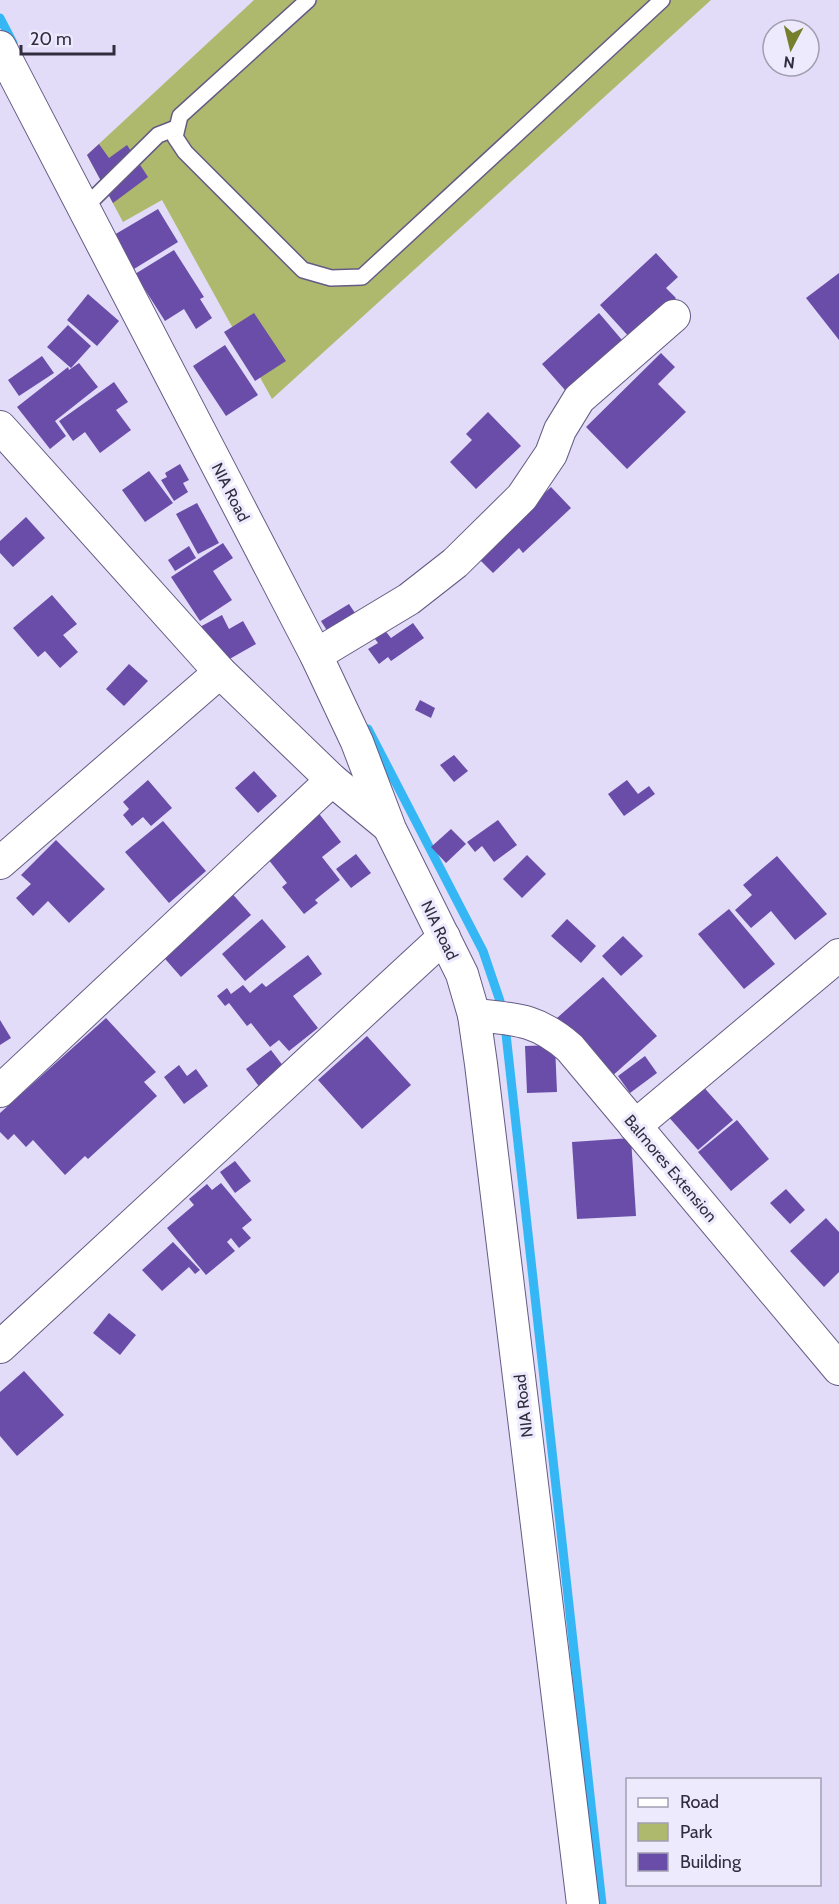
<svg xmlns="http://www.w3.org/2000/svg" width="839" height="1904" viewBox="0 0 839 1904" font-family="Cabin,sans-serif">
<rect width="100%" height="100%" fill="#e2dcf8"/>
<polygon fill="#afb96e" points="254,0 711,0 272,399 162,200 123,222 87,155"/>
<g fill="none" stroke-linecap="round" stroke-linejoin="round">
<g stroke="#35b7f6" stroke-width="9">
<polyline points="0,18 13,43"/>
<polyline points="368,729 483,951 500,1001"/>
<polyline points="506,1034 602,1904"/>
</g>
</g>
<g fill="#6a4da9">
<polygon points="99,144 109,158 127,145 148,177 113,203 87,155"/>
<polygon points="158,209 178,242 134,269 114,235"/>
<polygon points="174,250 204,297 200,299 212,318 196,329 184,309 165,321 135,274"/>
<polygon points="656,253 678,277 666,288 676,298 631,339 600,305"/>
<polygon points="839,273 839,340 806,298"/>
<polygon points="88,294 119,321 97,346 67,320"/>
<polygon points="254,313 286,361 255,381 224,332"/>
<polygon points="599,313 622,340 591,367 598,374 572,398 542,364"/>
<polygon points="68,325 91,346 71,368 47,347"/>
<polygon points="225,345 258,395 226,416 193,366"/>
<polygon points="661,353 675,367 658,384 686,412 627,469 586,427"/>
<polygon points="42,356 54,373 19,396 8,380"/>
<polygon points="79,363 98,387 55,421 66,436 50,449 17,407 68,367 69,370"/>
<polygon points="114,382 128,402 116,410 131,430 100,453 85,432 73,441 59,421"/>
<polygon points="488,412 521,446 476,489 450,462 472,440 466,434"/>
<polygon points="180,464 189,480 183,483 188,492 174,501 161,480 167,477 165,473"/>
<polygon points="149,471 173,503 145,522 122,490"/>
<polygon points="551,487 571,508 523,553 519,548 493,573 477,557"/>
<polygon points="197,503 219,543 198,554 176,514"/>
<polygon points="26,517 45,538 13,567 0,553 0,541"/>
<polygon points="223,543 233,558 213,571 232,600 200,621 171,577"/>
<polygon points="189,546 196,558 175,571 168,560"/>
<polygon points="52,595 77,624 63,635 78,652 60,668 45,651 38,657 13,628"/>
<polygon points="349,604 361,622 333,640 321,621"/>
<polygon points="222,615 229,629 243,621 256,644 219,665 198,628"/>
<polygon points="413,623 424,638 391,661 388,657 379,664 368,649 378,643 372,635 383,628 391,638"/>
<polygon points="129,664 148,681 124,706 106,689"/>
<polygon points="420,700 435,708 431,718 415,710"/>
<polygon points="454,755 468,771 454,782 440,765"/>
<polygon points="254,771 277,796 258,813 235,788"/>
<polygon points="148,780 172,808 151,826 143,817 132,826 123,815 129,809 123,802"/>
<polygon points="627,780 638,794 649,786 655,794 624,816 608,794"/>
<polygon points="317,811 341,842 322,857 340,880 315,900 318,903 304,914 282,887 287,883 268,859 295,838 290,832"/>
<polygon points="498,820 517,845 494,862 482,846 475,852 467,842"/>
<polygon points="163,821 206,871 169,903 125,852"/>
<polygon points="451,829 466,844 446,863 431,847"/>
<polygon points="56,840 105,889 69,923 48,901 33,916 16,898 31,884 21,875"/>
<polygon points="356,854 371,873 351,888 336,869"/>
<polygon points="527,855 546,874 522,898 503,879"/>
<polygon points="777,856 827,914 795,940 771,911 751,928 735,910 752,895 743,885"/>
<polygon points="229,890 251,915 181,977 159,952"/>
<polygon points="729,909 775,964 744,989 698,934"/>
<polygon points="262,919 286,947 245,981 222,954"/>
<polygon points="567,919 596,946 581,963 551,936"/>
<polygon points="623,936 643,956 621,976 602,956"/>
<polygon points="308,955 322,974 293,996 318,1028 289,1051 279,1040 270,1047 251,1023 247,1026 229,1003 225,1006 217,996 227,988 231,994 243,985 250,993 262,983 266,987"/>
<polygon points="603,977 657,1036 611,1077 557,1018"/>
<polygon points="106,1018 156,1072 144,1082 157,1096 88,1159 85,1156 65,1175 33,1140 26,1147 14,1134 8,1140 0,1132 0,1113"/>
<polygon points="0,1020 11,1038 0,1045"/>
<polygon points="367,1036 411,1085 362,1129 318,1080"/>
<polygon points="555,1045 557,1092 527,1093 525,1046"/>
<polygon points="271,1050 287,1071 261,1089 246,1069"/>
<polygon points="645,1056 657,1073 630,1093 618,1076"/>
<polygon points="179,1065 187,1076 196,1069 208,1086 184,1104 164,1077"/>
<polygon points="700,1083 733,1120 698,1150 666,1114"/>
<polygon points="737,1120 769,1159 731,1191 698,1152"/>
<polygon points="631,1138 636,1216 577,1219 572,1142"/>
<polygon points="235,1161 251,1181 235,1193 220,1172"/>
<polygon points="221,1183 252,1220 242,1228 251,1238 239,1248 231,1238 227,1242 235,1251 206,1275 167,1228 194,1205 189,1199 207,1184 212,1190"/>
<polygon points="786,1189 805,1210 790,1224 770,1203"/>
<polygon points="826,1218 839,1232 839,1272 824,1287 790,1251"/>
<polygon points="173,1242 200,1270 195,1274 189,1267 162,1291 142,1270"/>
<polygon points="109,1313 136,1335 120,1355 93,1333"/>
<polygon points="24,1371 64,1415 17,1456 0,1436 0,1392"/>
</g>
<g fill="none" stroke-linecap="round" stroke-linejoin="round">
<g stroke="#655b84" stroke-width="18">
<g id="service">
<polyline points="308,0 180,116 175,137 185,152 303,270 331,278 362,277 662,0"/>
<polyline points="85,207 158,135 176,128"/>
</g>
</g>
<g stroke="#655b84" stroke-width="34">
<g id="minor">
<polyline points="0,47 316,655 357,742 390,829 462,974 474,1015 481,1064 583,1904"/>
<polyline points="0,427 220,672 332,780 388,826"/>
<polyline points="316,655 409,599 455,563 522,497 551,454 560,430 579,399 674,316"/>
<polyline points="0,863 220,672"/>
<path d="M474 1015C516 1019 537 1019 570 1048L839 1369"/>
<polyline points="0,1091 332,780"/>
<polyline points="635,1126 839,955"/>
<polyline points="0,1347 444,937"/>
</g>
</g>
<use href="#service" stroke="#fff" stroke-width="15"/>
<use href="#minor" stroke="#fff" stroke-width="32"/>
</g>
<g text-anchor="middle" stroke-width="6" stroke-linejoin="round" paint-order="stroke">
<g font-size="16" fill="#312d3f" stroke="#eeeafe">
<text transform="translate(231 492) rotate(63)" y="6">NIA Road</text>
<text transform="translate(440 930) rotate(64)" y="6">NIA Road</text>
<text transform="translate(671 1168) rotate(50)" y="6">Balmores Extension</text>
<text transform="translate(523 1406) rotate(-97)" y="6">NIA Road</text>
</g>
</g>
<rect x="626" y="1778" width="195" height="108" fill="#eeeafe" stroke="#a29eb2" stroke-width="1.5"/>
<rect x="638" y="1798" width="30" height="9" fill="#ffffff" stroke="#a29eb2" stroke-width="1.5"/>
<text x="680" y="1808" font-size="18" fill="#312d3f">Road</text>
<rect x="638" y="1823" width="30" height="18" fill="#afb96e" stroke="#a29eb2" stroke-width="1.5"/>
<text x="680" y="1838" font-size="18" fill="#312d3f">Park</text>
<rect x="638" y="1853" width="30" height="18" fill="#6a4da9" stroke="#a29eb2" stroke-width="1.5"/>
<text x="680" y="1868" font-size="18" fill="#312d3f">Building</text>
<g transform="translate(791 48) rotate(187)"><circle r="28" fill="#eeeafe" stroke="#a29eb2" stroke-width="1.5"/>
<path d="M0-4.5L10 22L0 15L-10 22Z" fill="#767f2b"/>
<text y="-9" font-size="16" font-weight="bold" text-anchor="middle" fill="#312d3f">N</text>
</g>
<path d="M21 45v9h93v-9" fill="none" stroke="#312d3f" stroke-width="3"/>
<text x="30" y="45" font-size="18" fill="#312d3f" stroke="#eeeafe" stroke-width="4.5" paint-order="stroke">20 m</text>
</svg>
